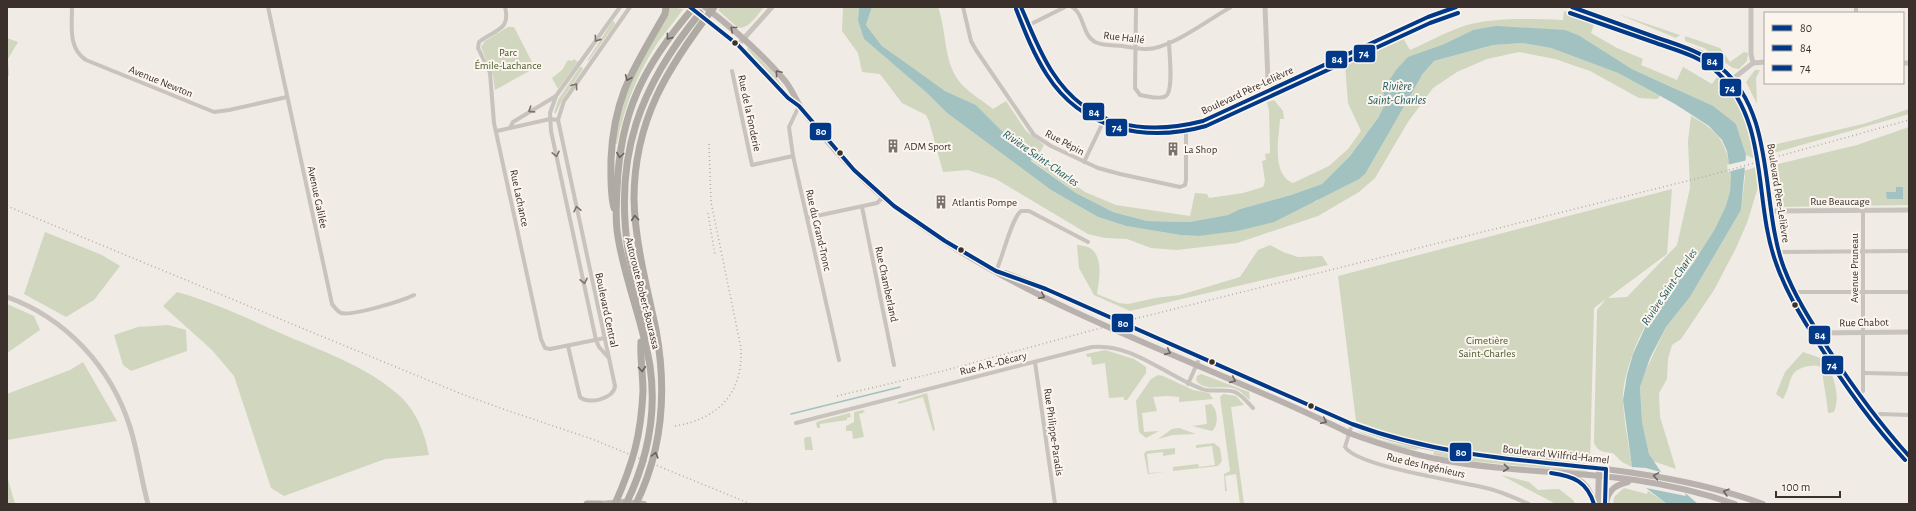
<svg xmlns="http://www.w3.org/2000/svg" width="1916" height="511" viewBox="0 0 1916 511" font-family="'Alegreya Sans',sans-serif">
<rect width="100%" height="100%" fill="#f0ebe5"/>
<g fill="#d1d6bf">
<path d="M669 7 683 9C676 20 666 31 658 42 637 74 624 107 617 144H614L624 94Z"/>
<path d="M721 7H764C757 15 748 31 737 27L718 10Z"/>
<polygon points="846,7 859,7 858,21 864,39 928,94 947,113 1051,190 1098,217 1126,226 1180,235 1198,236 1317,201 1434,61 1493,45 1522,43 1551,48 1618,73 1660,96 1657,99 1639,98 1590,71 1555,59 1519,52 1487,59 1457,72 1433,88 1408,122 1375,178 1359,192 1318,216 1237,243 1177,250 1151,248 1127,239 1105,238 1088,234 996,179 968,170 943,172 929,121 926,115 902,103 880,74 862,72 858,53 842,31 843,8"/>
<path d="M872 7H938C947 31 943 60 959 81 965 90 983 101 993 109L1006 101 1026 131 1044 145 1036 159 1085 192 1116 205 1190 216 1195 193 1207 194 1209 198 1243 193 1263 187 1265 181 1262 161 1266 160 1265 154 1270 153 1269 111 1267 102 1274 100 1283 111 1284 119H1280C1279 138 1271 174 1293 183L1329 166 1348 149 1361 131 1348 103 1345 65 1403 38 1410 50C1428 42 1446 32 1464 26 1493 17 1532 19 1563 20L1564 11 1595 21 1591 33 1617 48 1643 59 1641 65 1677 80 1683 67 1712 84 1719 74C1734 88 1754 117 1755 139 1755 145 1755 151 1756 157L1755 159 1746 155 1736 124 1674 88 1632 69 1580 36 1473 30 1442 45 1383 90 1385 104 1378 118 1350 156 1322 184 1291 195 1240 209 1228 215 1189 222 1147 221 1113 212 1076 193 1031 160 1027 154 1014 143 976 105 945 91 915 71 882 46 866 25Z"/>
<polygon points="1618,14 1680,35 1676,38"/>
<polygon points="614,21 615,24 589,60 587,61 612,22"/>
<polygon points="508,27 514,27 535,68 495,90 493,76 481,47 485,41"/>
<polygon points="1685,36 1720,48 1730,62 1744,52 1748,53 1747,61 1739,69 1733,68 1704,48 1685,41"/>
<polygon points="7,38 18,42 8,59 9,75 7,79"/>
<polygon points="748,47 772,71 787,93 747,49"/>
<polygon points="574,59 578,62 558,89 552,78 562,70 568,60 572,61"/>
<polygon points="580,67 582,67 583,69 563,98 556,113 554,113 558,100"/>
<polygon points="1755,70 1760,70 1756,78 1757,104 1746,82"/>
<polygon points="1909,109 1909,114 1777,152 1769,151 1768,146 1863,124"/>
<path d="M1691 116C1715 129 1725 139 1730 167 1740 225 1678 273 1650 318 1643 329 1637 341 1633 353 1628 367 1622 386 1623 401 1624 423 1629 445 1632 467L1622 462 1613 453C1603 452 1598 452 1594 443L1597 310 1606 299 1594 308 1590 463 1546 460 1447 448 1411 441 1356 421 1338 276 1672 189 1667 254 1608 298 1627 297 1677 245 1690 188 1688 141Z"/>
<polygon points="1909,127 1909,205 1779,207 1775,203 1770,166 1857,145"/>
<polygon points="1756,167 1759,184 1747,223 1736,248 1714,290 1681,339 1672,345 1668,359 1667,379 1659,393 1660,417 1676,469 1653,461 1649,454 1642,422 1640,387 1645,372 1666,327 1690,297 1741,210 1745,177 1744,171"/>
<polygon points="45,232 102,255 120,266 94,300 66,317 24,294"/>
<path d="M1270 245 1283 252 1298 257 1322 256 1328 265 1130 311 1094 295 1079 268 1077 245C1080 245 1086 246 1090 248 1104 257 1099 280 1097 294L1119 303 1128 304 1155 298 1180 295 1240 277 1258 250Z"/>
<path d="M177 292C216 303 251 320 287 336 327 353 370 368 402 398 417 413 425 434 429 455L385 459 284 496 271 488 234 376 212 350 163 306Z"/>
<polygon points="7,304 34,316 40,330 7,353"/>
<polygon points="168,325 186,330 187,351 131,371 123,365 114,335 138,327"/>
<polygon points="1105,350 1134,359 1146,367 1146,373 1127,400 1124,400 1124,397 1109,398 1105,363 1092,365 1091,357 1087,357 1086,354"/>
<path d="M1803 352 1826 360C1833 377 1841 394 1834 412L1828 413C1827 398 1823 384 1822 368 1818 365 1814 365 1809 366 1786 370 1793 383 1783 399L1776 394 1785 372Z"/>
<polygon points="83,362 117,421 7,440 7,394 70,370"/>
<path d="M1201 374 1249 392 1250 400C1245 397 1242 391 1235 389 1222 384 1205 393 1196 380L1197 376Z"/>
<polygon points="1158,375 1163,376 1193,390 1209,393 1213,399 1179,402 1179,397 1167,396 1153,397 1157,411 1142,413 1144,432 1159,431 1146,438 1139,432 1136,401 1151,379"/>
<polygon points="927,393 935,430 933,431 923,397 898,404 898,402"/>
<polygon points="1223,394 1236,396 1244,405 1231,407 1244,504 1240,504 1236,474 1225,476 1227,491 1225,491 1224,474 1230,471 1220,397"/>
<path d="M1205 405 1211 404C1218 409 1219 426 1212 431L1192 426 1207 424Z"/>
<polygon points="863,410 865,412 859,414 864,437 853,439 852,431 846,431 846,426 854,422 854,412"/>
<polygon points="850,413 851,417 847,418 847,420 820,424 820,428 817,428 816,423 819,421"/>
<polygon points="1179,428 1196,434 1173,435 1158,439 1172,429"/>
<path d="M1358 431 1380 440 1420 449C1410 453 1366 438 1358 431Z"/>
<polygon points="806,437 811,437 813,450 805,450 804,439"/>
<polygon points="1214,443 1220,448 1222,461 1218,466 1173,471 1173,467 1198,464 1199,467 1215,465 1212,446 1196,448 1196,445"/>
<polygon points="1175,448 1175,454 1163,456 1163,452 1147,454 1149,473 1165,472 1148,474 1144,454 1146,451"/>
<path d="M1434 452C1485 461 1536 462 1587 470V472L1470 461 1437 456 1433 454Z"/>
<polygon points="1501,475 1529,482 1538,490 1559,489 1573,500 1575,504 1556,504"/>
<polygon points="7,476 15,504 7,504"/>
<polygon points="1624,488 1647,494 1648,491 1667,504 1613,504 1614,497"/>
</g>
<g fill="#a1c2c1">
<polygon points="859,7 872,7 866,25 882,46 945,91 976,105 1014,143 1027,153 1030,153 1032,156 1031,161 1076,193 1113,212 1147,221 1189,222 1228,215 1240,209 1291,195 1322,184 1350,156 1378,118 1385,104 1383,90 1396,70 1408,57 1442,45 1473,30 1496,26 1565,30 1580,36 1632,69 1713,106 1736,124 1746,155 1741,210 1690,297 1666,327 1650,358 1640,387 1642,422 1649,454 1661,472 1698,504 1667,504 1637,481 1632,467 1623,400 1627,375 1633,354 1650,317 1694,262 1715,229 1726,206 1730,192 1731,176 1727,151 1722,140 1709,126 1675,104 1618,73 1551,48 1522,43 1493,45 1434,61 1422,75 1365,174 1359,179 1274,222 1237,231 1198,236 1180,235 1126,226 1098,217 1051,190 947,113 928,94 864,39 858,21"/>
<polygon points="1896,187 1903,187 1903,199 1887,199 1886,192 1896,192"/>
</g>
<g fill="#f0ebe5">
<polygon points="1748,160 1746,167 1728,172 1727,165"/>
<polygon points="1632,467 1646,468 1664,473 1684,490 1686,496 1641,487 1638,485"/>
</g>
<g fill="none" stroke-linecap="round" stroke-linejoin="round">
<polyline stroke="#a1c2c1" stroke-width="1.5" points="791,414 900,387"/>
<g stroke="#c9c3be" stroke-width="4">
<path d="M72 7C72 27 68 48 86 60L214 112 229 110 287 97"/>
<path d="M268 7 332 304C335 308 337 311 341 313 353 316 402 301 414 295"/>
<path d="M505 7C511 31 495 29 479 42L478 48 490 73 494 123 541 339 545 348 550 349 605 338"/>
<polyline points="963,7 971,41 976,50 1034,135 1051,146 1098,168 1120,174 1180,187 1185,185 1186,180 1186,127"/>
<path d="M1072 7C1084 13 1082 35 1095 42 1103 46 1113 45 1122 46 1130 47 1138 49 1146 49 1171 49 1209 19 1231 7"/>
<path d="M1136 7 1135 88 1140 95C1146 96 1160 100 1166 96 1174 90 1169 52 1169 42"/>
<polyline points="1856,7 1856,13"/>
<polyline points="1029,25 1065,7"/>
<polyline points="732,71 752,165 793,156"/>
<polyline points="799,106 789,127 793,156 839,360"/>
<polyline points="510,128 513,122 556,96"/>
<polyline points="497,131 550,119 558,120"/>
<polyline points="1084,162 1105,118"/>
<polyline points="862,207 894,365"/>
<polyline points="807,218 877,203 883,197"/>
<polyline points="1779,252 1909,251"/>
<path d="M996 271C1003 257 1011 219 1021 211H1029L1088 242"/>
<polyline points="1794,292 1909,292"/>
<path d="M568 346 580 397C588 405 614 399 615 386L558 120 564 101 630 7"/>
<polyline points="608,357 599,347 596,340 551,131 550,113 556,96 620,7"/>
<polyline points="1035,362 1055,504"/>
<polyline points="1864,373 1909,374"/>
<polyline points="1188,384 1200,357"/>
<polyline points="1858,394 1863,391 1863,210"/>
<polyline points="1875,416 1880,414 1909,415"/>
<path d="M796 423 1092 347C1133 343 1166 376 1202 389 1212 393 1225 388 1235 392 1242 395 1248 403 1253 408"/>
<path d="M1352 424 1345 447C1358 467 1460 481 1486 488 1500 491 1515 498 1529 504"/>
</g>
<g stroke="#c9c3be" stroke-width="5">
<polyline points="1265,7 1268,81 1271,90"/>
<polyline points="1751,7 1751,54 1753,63"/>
<polyline points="738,45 772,7"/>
<polyline points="1903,63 1909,63"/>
<polyline points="1734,78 1753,63 1765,62"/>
<polyline points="1770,211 1909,210"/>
<path d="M7 297C66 318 111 367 130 427 138 452 141 479 148 504"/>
<polyline points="1818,333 1909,332"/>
</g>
<g stroke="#bab3ae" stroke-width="6">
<path d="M1021 7C1031 29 1040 52 1053 73 1086 125 1147 139 1203 121L1428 17 1456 7"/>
<path d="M1572 7 1698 52C1768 87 1762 163 1773 230 1776 247 1782 265 1790 282 1799 304 1813 324 1826 345 1851 384 1877 422 1909 456"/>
<polyline points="1605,503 1606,469"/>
<polyline points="600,504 624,502 644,504"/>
<polyline points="1598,504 1599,468"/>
</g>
<g stroke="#b8b1ad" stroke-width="6">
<polyline points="690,7 738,45 788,98 799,106"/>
<path d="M705 7C735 30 762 53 786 82 792 90 795 98 800 106 805 115 813 123 819 131 842 159 866 184 894 206 1029 310 1198 358 1349 433 1379 444 1410 454 1442 460 1506 472 1571 471 1635 480 1669 485 1703 493 1735 504"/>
<path d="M1005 273 1046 289 1352 424C1416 451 1475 455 1544 462 1618 470 1692 478 1763 504"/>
<path d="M1570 477C1586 481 1590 490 1594 504"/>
<path d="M1606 504C1608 490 1615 485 1628 482"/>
</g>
<g stroke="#afaaa4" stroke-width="7">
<path d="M614 208C610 192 611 176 611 159 614 95 634 68 665 14L666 7"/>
<path d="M647 336C644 307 633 279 628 250 614 155 640 86 700 13"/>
<polyline points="587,504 600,504"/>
<path d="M615 504C633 463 641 436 643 391 643 375 640 358 641 342"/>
<path d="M626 504C647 461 657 414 650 366 643 322 625 281 618 237 615 221 616 205 617 189 620 111 644 65 694 7"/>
<path d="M636 504C663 449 667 390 656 330 647 287 635 243 634 199 634 120 668 67 714 7"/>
</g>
<g stroke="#b1aca8" stroke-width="1.5" stroke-dasharray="1 3" stroke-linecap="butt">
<polyline points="7,206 459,393 503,409 592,439 751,504"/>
<polyline points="708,213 715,255"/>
<polyline points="837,396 939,372 1134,319 1711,175 1909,120"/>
<path d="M675 426C718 419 743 394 741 348L711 202 709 143"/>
</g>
<g stroke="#fbf5ee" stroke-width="7">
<g id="bus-1">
<path d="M690 7 738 45 788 98 799 106 854 170 894 206 945 241 996 271 1046 289 1352 424C1436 455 1518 460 1606 469L1605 504"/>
<path d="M1551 473C1574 476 1587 482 1594 504"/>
</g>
</g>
<g stroke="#fbf5ee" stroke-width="7">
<g id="bus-2">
<path d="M1021 7C1031 29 1039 52 1053 73 1088 127 1144 136 1203 121L1428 17 1456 7"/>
<path d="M1572 7C1600 17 1627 27 1655 37 1678 45 1701 51 1720 67 1777 113 1760 205 1784 268 1795 297 1812 323 1829 350 1853 387 1879 423 1909 456"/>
</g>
</g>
<g stroke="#fbf5ee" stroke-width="7">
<g id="bus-3">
<path d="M1016 9C1025 32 1034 55 1047 75 1082 130 1146 143 1206 126L1430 23 1458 13"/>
<path d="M1570 13C1598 23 1625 32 1653 42 1675 50 1701 56 1718 73 1770 123 1753 200 1776 263 1786 292 1802 318 1818 343 1844 385 1872 424 1905 460"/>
</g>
</g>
<use href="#bus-1" stroke="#013888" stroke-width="4"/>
<use href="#bus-2" stroke="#013888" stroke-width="4"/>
<use href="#bus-3" stroke="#013888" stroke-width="4"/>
</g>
<defs><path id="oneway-chevron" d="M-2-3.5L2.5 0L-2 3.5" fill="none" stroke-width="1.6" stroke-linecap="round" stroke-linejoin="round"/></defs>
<g stroke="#6d645f">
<use href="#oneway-chevron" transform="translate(733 29) rotate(-141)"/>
<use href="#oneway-chevron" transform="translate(778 73) rotate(-130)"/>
<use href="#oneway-chevron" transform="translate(1042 296) rotate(26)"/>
<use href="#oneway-chevron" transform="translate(1168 352) rotate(24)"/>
<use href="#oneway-chevron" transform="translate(1233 380) rotate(24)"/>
<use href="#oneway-chevron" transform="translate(1324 421) rotate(26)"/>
<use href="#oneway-chevron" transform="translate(1506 468) rotate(6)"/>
<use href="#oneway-chevron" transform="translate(1656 476) rotate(-170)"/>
<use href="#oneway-chevron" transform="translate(1726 492) rotate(-164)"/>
</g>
<g stroke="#69615b">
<use href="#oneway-chevron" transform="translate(669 37) rotate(127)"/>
<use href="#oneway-chevron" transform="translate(628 78) rotate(114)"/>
<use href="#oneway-chevron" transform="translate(620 155) rotate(98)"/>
<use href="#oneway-chevron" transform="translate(635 218) rotate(-95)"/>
<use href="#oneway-chevron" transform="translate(642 369) rotate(86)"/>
<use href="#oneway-chevron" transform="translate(655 455) rotate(-75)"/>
</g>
<g stroke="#7b726d">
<use href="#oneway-chevron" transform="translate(597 39) rotate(125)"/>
<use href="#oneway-chevron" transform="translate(575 86) rotate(-54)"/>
<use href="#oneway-chevron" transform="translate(531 110) rotate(147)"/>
<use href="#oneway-chevron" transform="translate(556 154) rotate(78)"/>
<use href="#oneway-chevron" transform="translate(577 209) rotate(-103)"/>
<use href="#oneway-chevron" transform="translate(584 281) rotate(78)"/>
</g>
<defs>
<g id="building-bare" transform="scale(1.08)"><path d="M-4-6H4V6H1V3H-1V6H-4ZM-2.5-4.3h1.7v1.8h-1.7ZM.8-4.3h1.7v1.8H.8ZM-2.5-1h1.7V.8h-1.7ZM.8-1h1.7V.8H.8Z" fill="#7a716c" stroke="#fbf5ee" stroke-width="2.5" paint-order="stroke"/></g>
</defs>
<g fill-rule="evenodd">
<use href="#building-bare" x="893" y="146"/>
<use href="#building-bare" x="1173" y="149"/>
<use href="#building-bare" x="941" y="202"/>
</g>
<g fill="#3b302b" stroke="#fbf5ee" stroke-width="1.5">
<circle cx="735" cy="43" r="3.5"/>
<circle cx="840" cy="153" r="3.5"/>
<circle cx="961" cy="250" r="3.5"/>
<circle cx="1795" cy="305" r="3.5"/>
<circle cx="1212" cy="362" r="3.5"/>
<circle cx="1311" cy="406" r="3.5"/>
</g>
<g text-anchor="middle" stroke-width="4" stroke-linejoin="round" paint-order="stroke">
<g font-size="11" fill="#3b302b" stroke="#fbf5ee">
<text transform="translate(1124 37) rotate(7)" y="4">Rue Hallé</text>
<text transform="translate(161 81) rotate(22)" y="4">Avenue Newton</text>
<text transform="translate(1247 90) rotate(-25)" y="4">Boulevard Père-Lelièvre</text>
<text transform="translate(750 113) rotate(78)" y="4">Rue de la Fonderie</text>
<text transform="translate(1065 142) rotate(28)" y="4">Rue Pépin</text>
<text transform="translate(1779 193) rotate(81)" y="4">Boulevard Père-Lelièvre</text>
<text transform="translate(318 197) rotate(78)" y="4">Avenue Galilée</text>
<text transform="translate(520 198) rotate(78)" y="4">Rue Lachance</text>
<text x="1840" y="205">Rue Beaucage</text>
<text transform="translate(819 230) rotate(77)" y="4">Rue du Grand-Tronc</text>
<text transform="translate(1854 268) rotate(-90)" y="4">Avenue Pruneau</text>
<text transform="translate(887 284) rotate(78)" y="4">Rue Chamberland</text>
<text transform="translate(643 293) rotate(76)" y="4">Autoroute Robert-Bourassa</text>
<text transform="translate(607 310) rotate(78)" y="4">Boulevard Central</text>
<text transform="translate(1864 322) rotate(-1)" y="4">Rue Chabot</text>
<text transform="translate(993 363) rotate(-14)" y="4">Rue A.R.-Décary</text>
<text transform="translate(1054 432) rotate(82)" y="4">Rue Philippe-Paradis</text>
<text transform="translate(1556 454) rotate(6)" y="4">Boulevard Wilfrid-Hamel</text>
<text transform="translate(1426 465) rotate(13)" y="4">Rue des Ingénieurs</text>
</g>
<g font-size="11" fill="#4a5a2e" stroke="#fbf5ee">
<text x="508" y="56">Parc<tspan x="508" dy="13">Émile-Lachance</tspan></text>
<text x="1487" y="344">Cimetière<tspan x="1487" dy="13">Saint-Charles</tspan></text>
</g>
<g font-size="11" fill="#3b302b" stroke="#fbf5ee" text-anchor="start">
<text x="904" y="150">ADM Sport</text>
<text x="1184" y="153">La Shop</text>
<text x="952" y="206">Atlantis Pompe</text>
</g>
<g font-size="12" font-style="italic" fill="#1e5a5e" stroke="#fbf5ee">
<text x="1397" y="90">Rivière<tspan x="1397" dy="14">Saint-Charles</tspan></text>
<text transform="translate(1041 158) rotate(35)" y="4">Rivière Saint-Charles</text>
<text transform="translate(1669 287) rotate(-56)" y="4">Rivière Saint-Charles</text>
</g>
</g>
<g stroke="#fbf5ee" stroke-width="1.5">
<rect x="1353" y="44" width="23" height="19" rx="4" fill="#013888"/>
<rect x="1325" y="50" width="23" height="19" rx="4" fill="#013888"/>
<rect x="1701" y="52" width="23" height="19" rx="4" fill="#013888"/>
<rect x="1719" y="78" width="23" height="19" rx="4" fill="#013888"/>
<rect x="1082" y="102" width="23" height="19" rx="4" fill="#013888"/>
<rect x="1105" y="118" width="23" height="19" rx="4" fill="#013888"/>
<rect x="809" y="122" width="23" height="19" rx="4" fill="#013888"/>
<rect x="1111" y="313" width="23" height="20" rx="4" fill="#013888"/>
<rect x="1808" y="325" width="23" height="20" rx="4" fill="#013888"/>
<rect x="1821" y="355" width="23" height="20" rx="4" fill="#013888"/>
<rect x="1449" y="442" width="23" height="20" rx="4" fill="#013888"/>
</g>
<g font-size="11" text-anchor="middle" font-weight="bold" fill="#fff">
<text x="1364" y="57">74</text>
<text x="1337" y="63">84</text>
<text x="1712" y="65">84</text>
<text x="1730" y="92">74</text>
<text x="1094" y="116">84</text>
<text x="1117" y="131">74</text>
<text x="821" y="135">80</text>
<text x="1123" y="327">80</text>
<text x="1820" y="339">84</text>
<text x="1832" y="369">74</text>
<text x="1461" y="456">80</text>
</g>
<rect width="1916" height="511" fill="none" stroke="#3b302b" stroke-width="16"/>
<rect x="1764" y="12" width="140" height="72" fill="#fbf5ee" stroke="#aea6a0"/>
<rect x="1772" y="25" width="20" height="6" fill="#013888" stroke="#aea6a0"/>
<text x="1800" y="32" font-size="12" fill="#3b302b">80</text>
<rect x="1772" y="45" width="20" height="6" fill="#013888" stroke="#aea6a0"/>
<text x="1800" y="52" font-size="12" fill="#3b302b">84</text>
<rect x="1772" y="65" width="20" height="6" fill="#013888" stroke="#aea6a0"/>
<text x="1800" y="72" font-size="12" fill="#3b302b">74</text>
<path d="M1776 491v6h64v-6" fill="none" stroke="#3b302b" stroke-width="2"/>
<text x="1782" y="491" font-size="12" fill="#3b302b" stroke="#fbf5ee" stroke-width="3" paint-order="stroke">100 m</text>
</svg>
